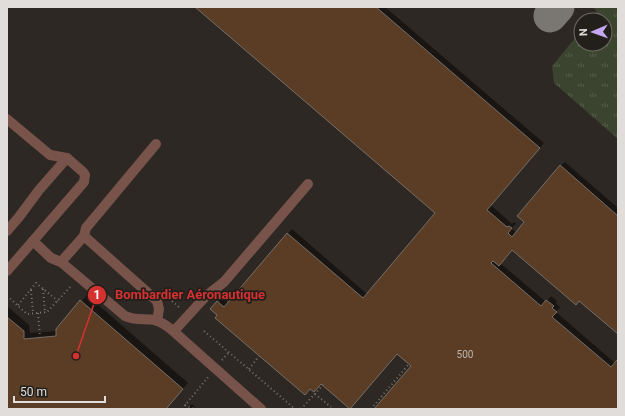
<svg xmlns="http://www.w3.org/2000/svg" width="625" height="416" viewBox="0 0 625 416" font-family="Roboto,sans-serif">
<defs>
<pattern id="grass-tufts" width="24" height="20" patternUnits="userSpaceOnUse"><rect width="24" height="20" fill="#3b442e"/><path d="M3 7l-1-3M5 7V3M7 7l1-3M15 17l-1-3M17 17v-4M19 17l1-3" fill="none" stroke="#575f4c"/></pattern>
</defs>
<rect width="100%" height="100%" fill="#2d2824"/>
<polygon fill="url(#grass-tufts)" points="592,7 618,7 618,139 554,83 552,66 581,31 581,44 605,44 605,20 590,20 597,11"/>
<g fill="#0007">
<polygon points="197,7 385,7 544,143 491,205 512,224 514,222 516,224 511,228 517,233 525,222 560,166 565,162 618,208 618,333 579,300 513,249 500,263 546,302 551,296 557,301 556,303 560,307 556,312 615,363 618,360 618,409 376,409 412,366 398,353 321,383 219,315 218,302 222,298 228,303 292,229 367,294 437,213"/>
<polygon points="87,295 188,383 165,409 7,409 7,306 29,325 30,333 57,331 57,329"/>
<polygon points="192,404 195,407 194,408 195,409 186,409"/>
</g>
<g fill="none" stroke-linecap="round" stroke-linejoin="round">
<polyline stroke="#7a7672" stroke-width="33" points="550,16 558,7"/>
</g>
<g fill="#5a3d24" stroke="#756f6a">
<polygon points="195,7 376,7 540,148 487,210 507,227 509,226 512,228 508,233 512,237 524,222 517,216 560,165 618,216 618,334 579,301 576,305 512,250 499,266 493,261 491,263 541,306 546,300 554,306 552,308 557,312 552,317 611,367 617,360 618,361 618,409 374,409 411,366 397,354 350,409 321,384 314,392 310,389 305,395 215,318 217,315 210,309 217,301 224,307 287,233 363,298 435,213"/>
<polygon points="80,300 183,389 166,409 7,409 7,317 24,331 24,339 56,336 56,329"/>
</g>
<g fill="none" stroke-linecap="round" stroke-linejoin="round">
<g stroke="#77736f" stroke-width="2" stroke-dasharray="1 3" stroke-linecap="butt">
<polyline points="43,289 45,313"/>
<polyline points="31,290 33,313"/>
<polyline points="7,296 27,314 47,312 72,285"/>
<polyline points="172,301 180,308"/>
<polyline points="18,305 36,283 58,301"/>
<polyline points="38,313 40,337"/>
<polyline points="204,331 295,409"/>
<polyline points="222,360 229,352"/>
<polyline points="249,369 259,356"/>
<polyline points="315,394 331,407"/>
<polyline points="185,405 189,407 195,409"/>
<polyline points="182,409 209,376"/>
<polyline points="301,409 323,385"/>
<polyline points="371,409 409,364"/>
</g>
<g stroke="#78534a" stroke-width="10">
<polyline points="7,119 50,155 67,158 83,172 85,175 84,182 7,271"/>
<polyline points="7,231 19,217 39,190 67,158"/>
<polyline points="84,236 86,228 156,144"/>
<path d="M33 241 51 258 61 262 125 316C135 321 145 318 155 320 162 322 167 326 172 330L261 409"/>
<polyline points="61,262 84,236 157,301 159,309 157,321"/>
<polyline points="174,331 206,296 224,282 308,184"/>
</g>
</g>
<g text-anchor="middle" stroke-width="3.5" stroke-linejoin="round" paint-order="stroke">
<g font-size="10" fill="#beb5ac">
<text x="465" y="358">500</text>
</g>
</g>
<path fill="none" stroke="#d63131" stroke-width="1.5" d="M76 356L97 295"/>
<g fill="#d63131" stroke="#231f1b" stroke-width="1.5">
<circle cx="76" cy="356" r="4"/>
<circle cx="97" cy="295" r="10"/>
</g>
<g font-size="12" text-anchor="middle" font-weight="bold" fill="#fff">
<text x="97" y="299">1</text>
</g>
<g font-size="13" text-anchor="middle" font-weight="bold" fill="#d63131" stroke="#231f1b" stroke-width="3.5" stroke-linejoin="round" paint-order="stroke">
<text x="190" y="299">Bombardier Aéronautique</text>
</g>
<rect width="625" height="416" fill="none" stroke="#e0ddda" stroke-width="16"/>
<g transform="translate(593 32) rotate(268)"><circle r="19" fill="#231f1b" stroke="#6f6b67"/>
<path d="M0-3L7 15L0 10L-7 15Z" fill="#c4a7f1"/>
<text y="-6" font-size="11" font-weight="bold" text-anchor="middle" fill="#e0ddda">N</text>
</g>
<path d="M14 396v6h91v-6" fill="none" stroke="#e0ddda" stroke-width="2"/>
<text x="20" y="396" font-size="12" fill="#e0ddda" stroke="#231f1b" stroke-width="3" paint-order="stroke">50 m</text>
</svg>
